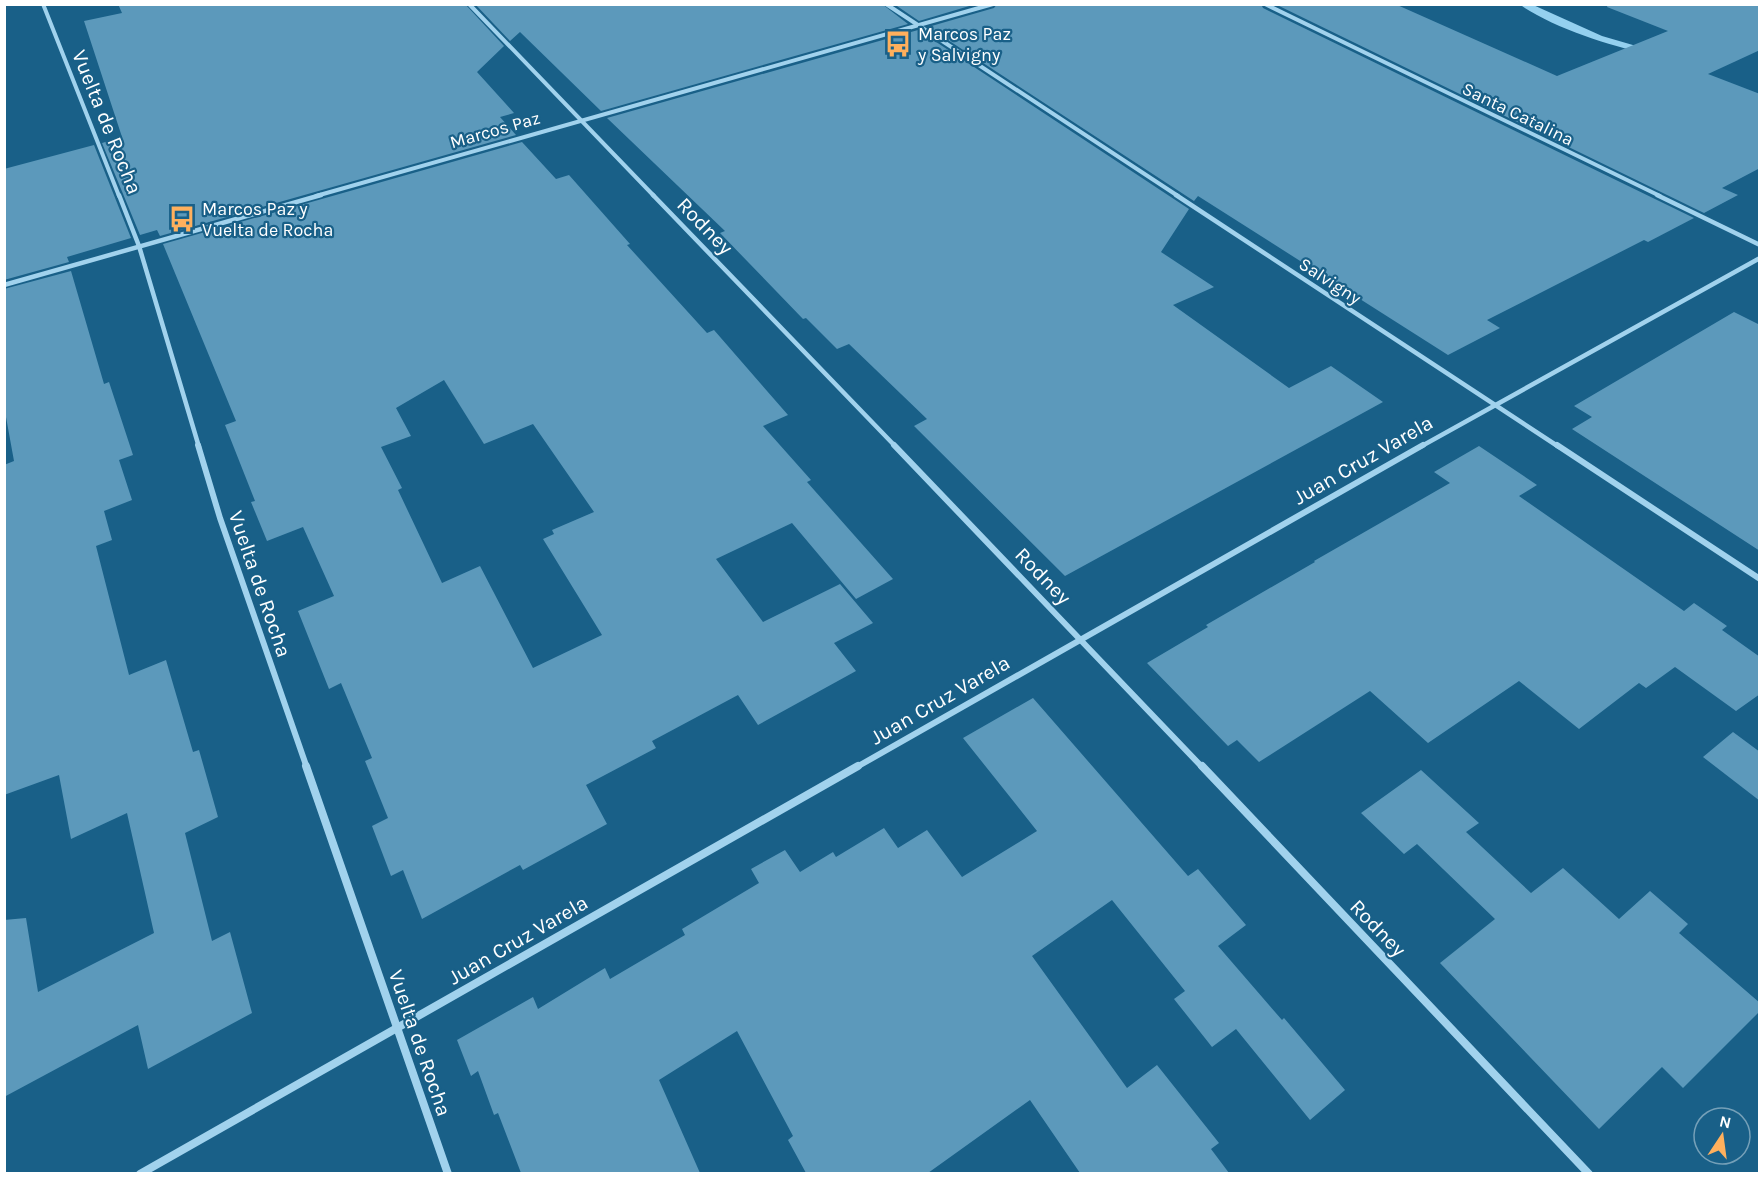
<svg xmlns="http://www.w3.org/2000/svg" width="1764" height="1178" viewBox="0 0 1764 1178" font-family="Karla,sans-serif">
<rect width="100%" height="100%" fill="#196088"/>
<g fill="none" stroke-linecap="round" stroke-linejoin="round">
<path fill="#94d0ef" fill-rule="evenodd" d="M1519 4H1531L1602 36 1650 50 1646 53C1609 46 1550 26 1519 4Z"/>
</g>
<g fill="#5c99bb" fill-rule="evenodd">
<polygon points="118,4 465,4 504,46 477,72 514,113 500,117 516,135 160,236 157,230 140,235 102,143 122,137 84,21 122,13"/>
<polygon points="475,4 882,4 908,24 601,111 520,32 510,41"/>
<polygon points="894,4 976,4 919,21"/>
<polygon points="997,4 1261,4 1263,8 1694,218 1648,242 1644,240 1487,320 1500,328 1448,355 1198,196 1194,201 928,27 994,8"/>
<polygon points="1275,4 1395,4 1557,76 1668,31 1607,7 1608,4 1760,4 1760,50 1708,74 1760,94 1760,168 1722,188 1738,195 1704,213"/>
<polygon points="918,30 1189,209 1161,252 1214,287 1173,305 1289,388 1331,366 1383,402 1065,576 914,426 927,419 849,344 837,349 806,318 803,319 720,233 725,231 607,118"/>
<path d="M522 142 556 179 569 175 630 244 627 245 707 333 714 330 788 415 763 426 811 480 807 482 893 579 856 599 792 523 716 559 763 622 840 584 873 623 834 643 856 671 758 725 738 695 652 741 656 748 586 785 607 824 523 870 520 865 422 919 403 870 391 876 372 826 388 818 365 761 372 758 341 683 329 689 298 611 334 596 303 527 267 541 251 502 255 501 225 425 236 421 163 244ZM444 380 484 444 533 424 594 512 552 530 554 534 543 539 602 635 533 668 480 566 442 583 398 490 402 488 381 447 411 436 396 408Z"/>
<polygon points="94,145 131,238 67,257 69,262 4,280 4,169"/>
<polygon points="71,271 104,384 109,382 133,455 119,460 132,500 104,511 112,540 96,546 129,675 166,660 193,752 199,750 218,817 185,833 212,941 230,932 252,1013 148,1069 138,1025 4,1097 4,920 26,918 38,992 154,933 127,813 71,839 59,775 4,795 4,465 14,461 4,406 4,289"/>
<polygon points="1734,312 1760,325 1760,551 1572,429 1592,417 1574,406"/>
<polygon points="1479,446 1537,485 1519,496 1684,611 1694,603 1727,626 1722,630 1760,657 1760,694 1736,711 1675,667 1646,688 1639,683 1579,729 1519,681 1428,743 1370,691 1259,762 1237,740 1228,746 1147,663 1208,627 1206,625 1315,562 1314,561 1450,483 1434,472"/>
<polygon points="1033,698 1188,876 1198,869 1246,925 1218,946 1282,1020 1284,1018 1345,1090 1310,1120 1236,1029 1212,1047 1174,999 1185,991 1112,900 1032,956 1127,1088 1157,1065 1219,1143 1211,1149 1229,1173 1080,1173 1030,1100 928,1173 806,1173 788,1140 793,1136 737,1031 659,1080 700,1173 521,1173 498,1113 494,1115 478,1071 471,1076 457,1040 533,997 538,1009 605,968 610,979 685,935 682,929 759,883 751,869 785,850 800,872 833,852 836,857 884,828 898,848 927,830 962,877 1037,831 963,738"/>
<polygon points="1733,732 1760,752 1760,801 1703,757"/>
<polygon points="1421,770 1479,823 1466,832 1531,893 1563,868 1619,919 1650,891 1688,924 1679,933 1760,1003 1760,1011 1683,1088 1662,1067 1599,1129 1440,963 1495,919 1417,844 1404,854 1361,813"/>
</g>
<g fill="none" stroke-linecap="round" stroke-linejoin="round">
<g stroke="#a1d2ed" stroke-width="4">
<polyline points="43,4 119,196"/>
<polyline points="469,4 654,196"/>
<polyline points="886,4 1178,196"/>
<polyline points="1265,4 1660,196"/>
<polyline points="316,196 993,4"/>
</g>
<g stroke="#a1d2ed" stroke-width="4.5">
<polyline points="119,195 139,246 199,447"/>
<polyline points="653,195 896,447"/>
<polyline points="1176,195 1559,447"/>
<polyline points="1657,195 1760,245"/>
<polyline points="4,285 321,195"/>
<polyline points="1420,447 1760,258"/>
</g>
<g stroke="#a1d2ed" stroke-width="6">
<polyline points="198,445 220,518 307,768"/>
<polyline points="894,445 1203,768"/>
<polyline points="1557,445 1760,579"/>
<polyline points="855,768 1423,445"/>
</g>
<g stroke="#a1d2ed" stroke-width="8">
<polyline points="306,766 448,1174"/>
<polyline points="1202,766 1589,1174"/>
<polyline points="140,1174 858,766"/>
</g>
</g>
<defs>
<g id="bus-bare" transform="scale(2.07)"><path d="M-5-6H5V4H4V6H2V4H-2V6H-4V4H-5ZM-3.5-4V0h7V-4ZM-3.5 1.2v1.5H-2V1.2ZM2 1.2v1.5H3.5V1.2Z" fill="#ffb05d" stroke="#196088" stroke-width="2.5" paint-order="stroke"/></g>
</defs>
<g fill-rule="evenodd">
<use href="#bus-bare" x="898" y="44"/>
<use href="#bus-bare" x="182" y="219"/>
</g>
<g text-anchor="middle" stroke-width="4.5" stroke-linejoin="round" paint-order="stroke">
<g font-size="18" fill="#fff" stroke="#196088" text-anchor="start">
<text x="918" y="40">Marcos Paz<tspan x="918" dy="21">y Salvigny</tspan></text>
<text x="202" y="215">Marcos Paz y<tspan x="202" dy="21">Vuelta de Rocha</tspan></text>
</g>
<g font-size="18" fill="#fff" stroke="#196088">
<text transform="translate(1518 114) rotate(26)" y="6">Santa Catalina</text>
<text transform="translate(495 130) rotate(-16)" y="6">Marcos Paz</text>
<text transform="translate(1330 281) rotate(33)" y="6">Salvigny</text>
</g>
<g font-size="21" fill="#fff" stroke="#196088">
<text transform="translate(107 122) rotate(68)" y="7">Vuelta de Rocha</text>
<text transform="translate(705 226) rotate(46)" y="7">Rodney</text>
<text transform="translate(1363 460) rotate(-30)" y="7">Juan Cruz Varela</text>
<text transform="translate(1043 576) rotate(46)" y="7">Rodney</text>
<text transform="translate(260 584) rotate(71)" y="7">Vuelta de Rocha</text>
<text transform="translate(940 700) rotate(-30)" y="7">Juan Cruz Varela</text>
<text transform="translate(1378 928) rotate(46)" y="7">Rodney</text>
<text transform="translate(518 940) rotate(-30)" y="7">Juan Cruz Varela</text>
<text transform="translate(420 1043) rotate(71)" y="7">Vuelta de Rocha</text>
</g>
</g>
<rect width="1764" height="1178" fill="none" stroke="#ffffff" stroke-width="12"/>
<g transform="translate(1722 1136) rotate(13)"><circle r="28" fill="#196088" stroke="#75a0b8" stroke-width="1.5"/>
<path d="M0-4.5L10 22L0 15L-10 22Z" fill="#ffb05d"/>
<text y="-9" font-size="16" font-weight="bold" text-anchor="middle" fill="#ffffff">N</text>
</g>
</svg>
